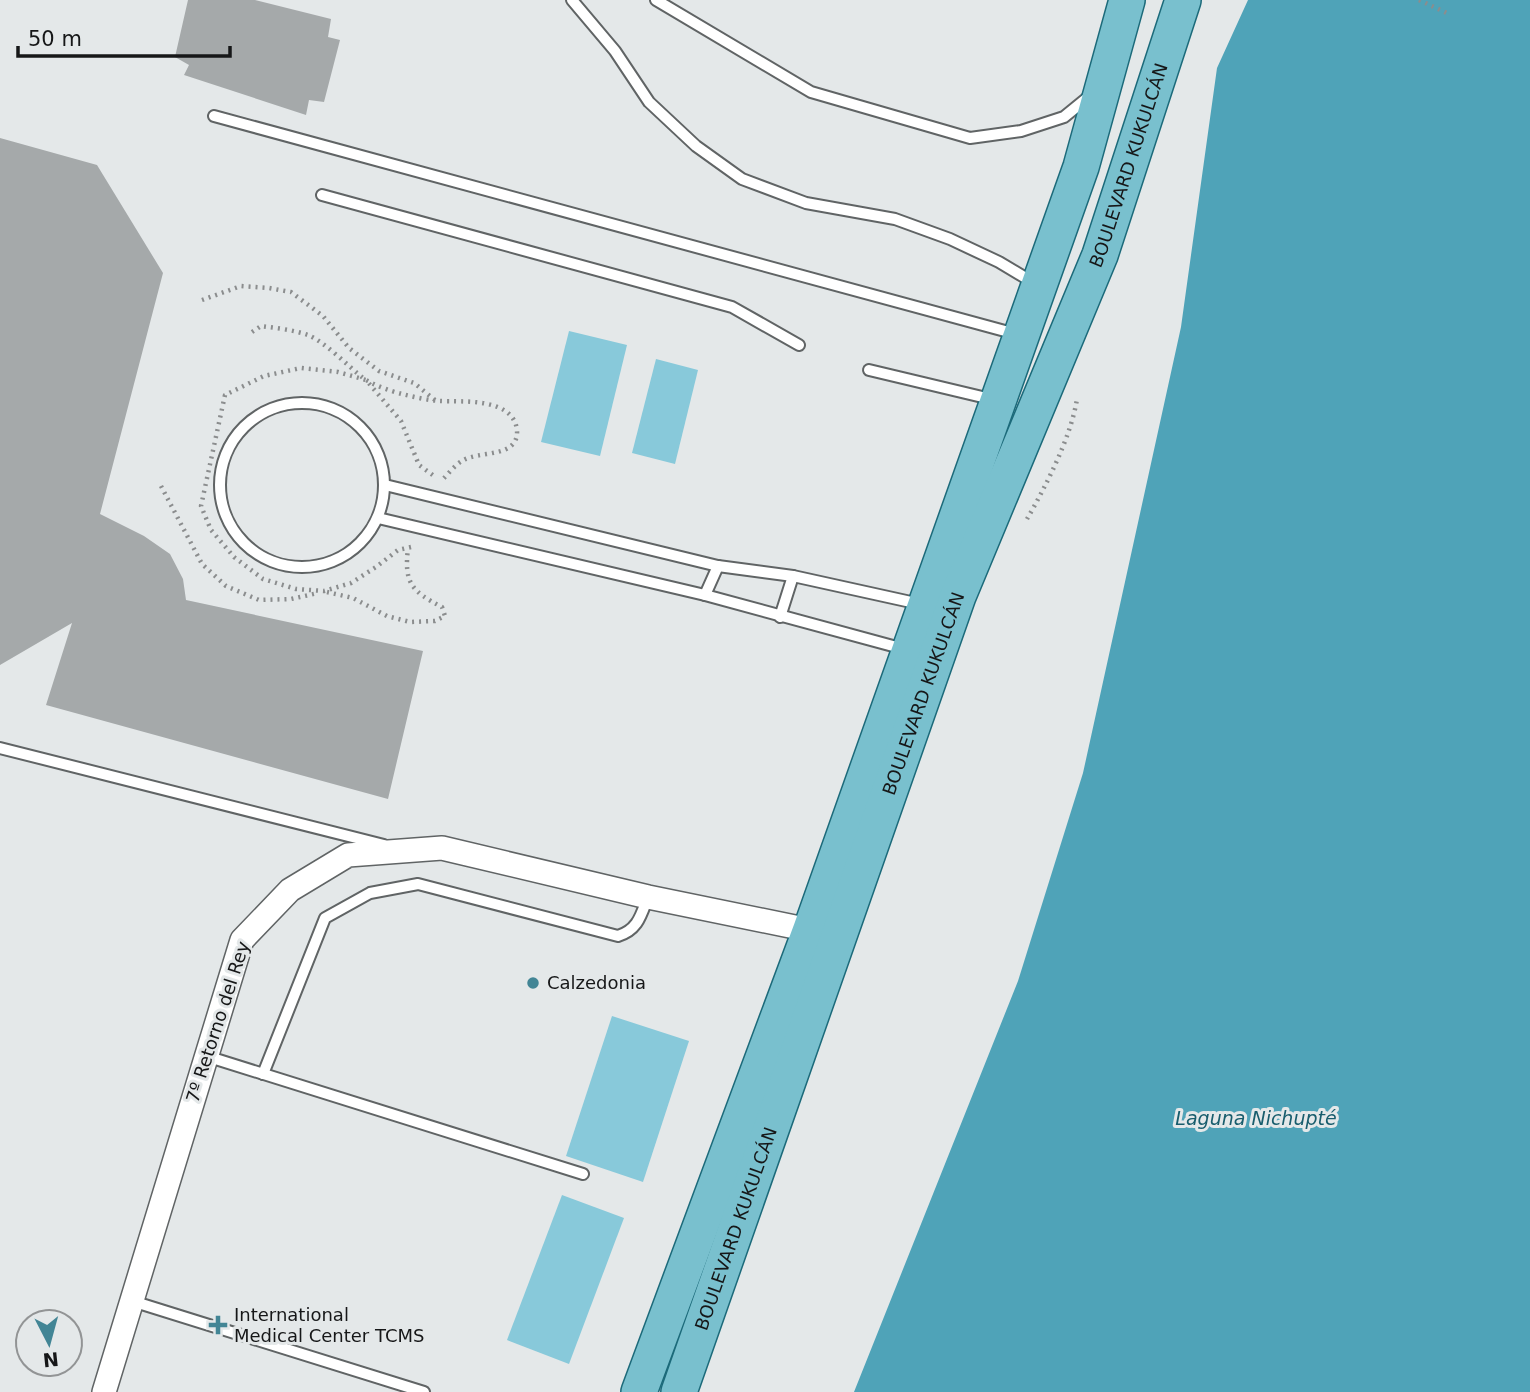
<svg xmlns="http://www.w3.org/2000/svg" width="1530" height="1392" viewBox="0 0 1530 1392" font-family="'DejaVu Sans',sans-serif">
<rect width="100%" height="100%" fill="#e4e8e9"/>
<g fill="#88c9da">
<polygon points="569,331 627,345 600,456 541,442"/>
<polygon points="656,359 698,370 675,464 632,453"/>
<polygon points="612,1016 689,1041 643,1182 566,1156"/>
<polygon points="562,1195 624,1218 569,1364 507,1340"/>
</g>
<polygon fill="#4fa3b8" points="1248,0 1530,0 1530,1392 854,1392 1018,981 1083,773 1181,327 1217,68"/>
<g fill="#a5a9aa">
<polygon points="188,0 255,0 331,19 328,37 340,40 324,102 309,100 306,115 184,75 189,65 175,57"/>
<polygon points="0,138 97,165 163,273 100,514 144,536 170,554 183,579 186,600 423,651 388,799 46,705 72,623 0,665"/>
</g>
<g fill="none" stroke-linecap="round" stroke-linejoin="round">
<g stroke="#606465" stroke-width="14">
<g id="service">
<polyline points="572,0 615,51 649,102 696,146 742,179 806,203 895,219 950,239 999,262 1034,283"/>
<polyline points="656,0 811,92 970,138 1021,131 1064,117 1091,95"/>
<polyline points="214,116 1016,334"/>
<polyline points="322,195 732,307 799,345"/>
<polyline points="869,370 995,400"/>
<circle cx="302" cy="485" r="82"/>
<polyline points="385,485 718,566 793,576 920,604"/>
<polyline points="378,518 705,595 904,649"/>
<polyline points="705,595 718,566"/>
<polyline points="780,617 793,576"/>
<polyline points="0,748 384,845"/>
<polyline points="206,1056 583,1174"/>
<path d="M263 1074 325 918 370 893 418 884 618 936C638 930 641 915 648 897"/>
<polyline points="132,1301 424,1392"/>
</g>
</g>
<g stroke="#606465" stroke-width="26">
<polyline id="minor" points="104,1392 242,940 290,890 348,855 442,848 648,897 824,933"/>
</g>
<g stroke="#1c6a7a" stroke-width="38">
<g id="primary">
<polyline points="639,1392 811,929 1081,167 1127,0"/>
<path id="s1" d="M679 1392 958 596 1100 255 1183 0"/>
</g>
</g>
<g stroke="#8b8d8e" stroke-width="4.5" stroke-dasharray="2 5" stroke-linecap="butt">
<polyline points="1419,0 1449,14"/>
<polyline points="202,300 241,286 269,288 291,292 323,316 349,348 379,371 414,383 435,400"/>
<path d="M252 332 261 326C276 328 294 330 308 335 325 342 348 366 363 378 373 385 390 391 402 394 414 397 427 400 439 401 462 402 513 397 517 430 519 459 478 450 462 461 455 465 449 473 443 479"/>
<polyline points="161,486 202,564 226,586 259,600 291,599 318,593"/>
<path d="M1027 519C1046 486 1071 437 1077 399"/>
<polyline points="411,547 398,550 376,567 351,583 324,591 296,589 263,579 234,557 211,530 201,506 225,395 264,376 301,368 338,372 366,380 401,421 419,465 434,476"/>
<path d="M327 592 353 598 387 616 410 622 435 621 445 616 442 607C411 591 404 583 408 548"/>
</g>
<use href="#service" stroke="#fff" stroke-width="10"/>
<use href="#minor" stroke="#fff" stroke-width="23"/>
<use href="#primary" stroke="#79c0ce" stroke-width="35"/>
</g>
<g fill="#428595" stroke="#e4e8e9" stroke-width="2.5">
<circle cx="533" cy="983" r="7"/>
<path d="M214.5 1314.5h7v7h7v7h-7v7h-7v-7h-7v-7h7z"/>
</g>
<g text-anchor="middle" stroke-width="6" stroke-linejoin="round" paint-order="stroke">
<g font-size="18" fill="#161718" stroke="#e4e8e9">
<text dy="6" stroke="none"><textPath href="#s1" startOffset="1307">BOULEVARD KUKULCÁN</textPath></text>
<text dy="6" stroke="none"><textPath href="#s1" startOffset="740">BOULEVARD KUKULCÁN</textPath></text>
<text transform="translate(218 1022) rotate(-72)" y="6">7º Retorno del Rey</text>
<text dy="6" stroke="none"><textPath href="#s1" startOffset="173">BOULEVARD KUKULCÁN</textPath></text>
</g>
<g font-size="18" fill="#161718" stroke="#e4e8e9" text-anchor="start">
<text x="547" y="989">Calzedonia</text>
<text x="234" y="1321">International<tspan x="234" dy="21">Medical Center TCMS</tspan></text>
</g>
<g font-size="19" font-style="italic" fill="#185d6d" stroke="#e4e8e9">
<text x="1256" y="1125">Laguna Nichupté</text>
</g>
</g>
<g transform="translate(49 1343) rotate(174)"><circle r="33" fill="#e4e8e9" stroke="#929495" stroke-width="2"/>
<path d="M0-5L12 26L0 18L-12 26Z" fill="#428595"/>
<text y="-10" font-size="19" font-weight="bold" text-anchor="middle" fill="#161718">N</text>
</g>
<path d="M18 46v10h212v-10" fill="none" stroke="#161718" stroke-width="3.5"/>
<text x="28" y="46" font-size="21" fill="#161718" stroke="#e4e8e9" stroke-width="5" paint-order="stroke">50 m</text>
</svg>
